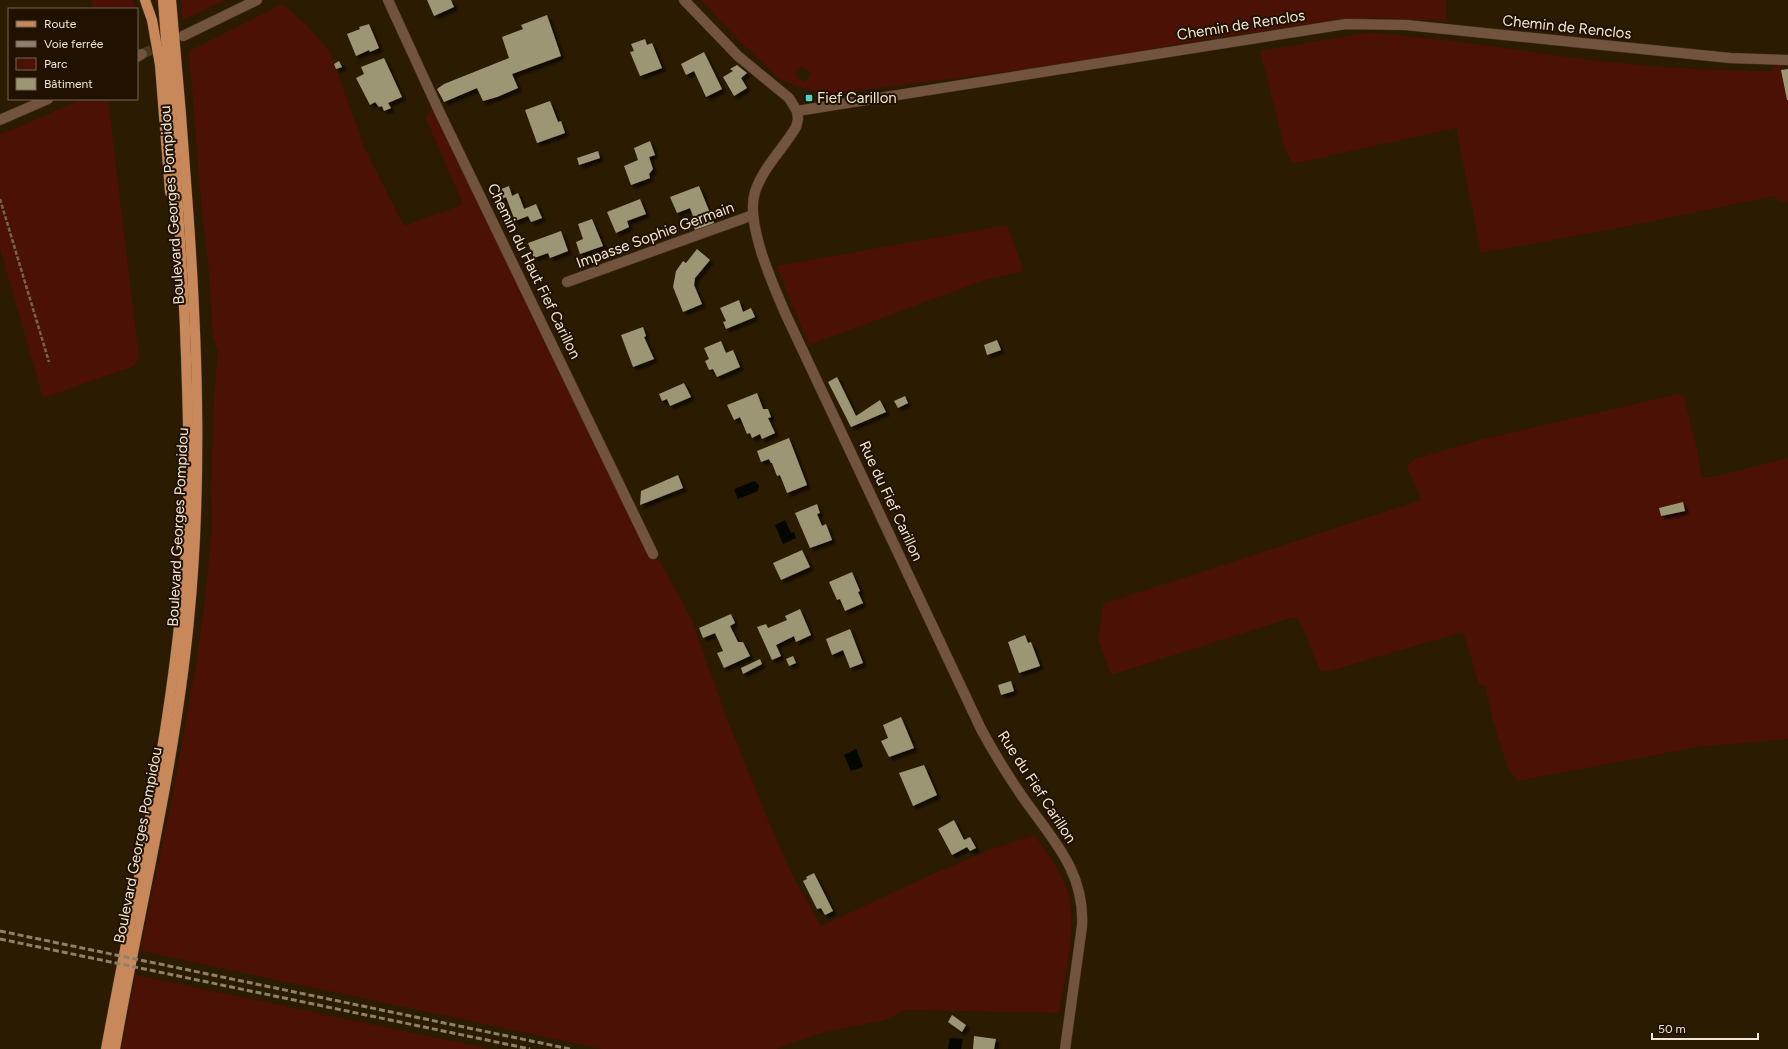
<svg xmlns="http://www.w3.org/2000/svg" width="1788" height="1049" viewBox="0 0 1788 1049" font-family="Figtree,sans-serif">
<defs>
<filter id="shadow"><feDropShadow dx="3.5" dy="3.5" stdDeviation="1" flood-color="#0009"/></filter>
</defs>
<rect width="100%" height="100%" fill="#2a1b01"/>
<g fill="#4b1105" fill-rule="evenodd">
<polygon points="91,0 133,0 136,9 94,9"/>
<polygon points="181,0 226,0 182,20"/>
<path d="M701 0H1446V21L1372 18 1328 22 1220 37 1061 65 829 94 795 86 778 78 740 42ZM803 67 810 72C809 92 784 73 803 67Z"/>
<path d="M282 4 306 24 330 52 365 149 404 226 463 204 425 117 432 109 434 110 650 556 660 561 692 620 725 714 771 827 794 878 821 926 928 876 989 850 1034 835C1046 851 1059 868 1066 887 1079 920 1065 978 1059 1013L905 1010 885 1020 821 1033 776 1049H602L140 951 173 793 196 664 205 599 212 525 211 490 214 396 218 350 213 338 209 275 200 191 189 51Z"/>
<path d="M1367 33C1435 37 1502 48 1569 57 1636 66 1704 71 1772 71L1773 67 1781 65 1788 103V203L1776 200 1774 196 1629 226 1481 253 1456 128 1292 164 1284 146 1260 51Z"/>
<polygon points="82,99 108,99 139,358 134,366 43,398 0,249 0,134 19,127"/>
<polygon points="1007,225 1024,271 985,280 809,345 776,266"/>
<polygon points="1678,394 1683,396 1685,402 1697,449 1701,474 1703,477 1713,477 1788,458 1788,739 1698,747 1518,781 1508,769 1493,721 1485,685 1479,685 1463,632 1330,671 1322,671 1318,667 1302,626 1296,618 1291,618 1111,675 1098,640 1103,604 1421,500 1407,467 1408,464 1415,459 1483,439"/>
<polygon points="136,975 490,1049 121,1049"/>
</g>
<g fill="#040700">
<polygon points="755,481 759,485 758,491 738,499 734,489"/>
<polygon points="785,520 791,533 794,532 796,538 783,544 775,525"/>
<polygon points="856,749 863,767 851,771 844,755"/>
<polygon points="950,1038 963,1039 961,1049 948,1049"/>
</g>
<g fill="#9c9674" filter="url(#shadow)">
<polygon points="427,0 451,0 454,7 434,16"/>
<polygon points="547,15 561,56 512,74 518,88 497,97 483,101 477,88 444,102 437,89 444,84 509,58 502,37 523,29 521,25"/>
<polygon points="369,24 379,48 370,52 369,50 356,56 347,34 360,29 359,27"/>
<polygon points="645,39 647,45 652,43 662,68 640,76 630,52 634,51 631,44"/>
<polygon points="704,52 722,89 706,97 694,71 686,75 681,64"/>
<polygon points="384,58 402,97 388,103 391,108 384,111 382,106 379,107 375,102 370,105 356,78 364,74 361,67"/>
<polygon points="339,61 342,67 336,69 334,64"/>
<polygon points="737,65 747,73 741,78 747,88 734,96 723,77 733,71 730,69"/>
<polygon points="1788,69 1788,100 1787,100 1781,70"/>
<polygon points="550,101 558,122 561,121 565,133 537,143 525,110"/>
<polygon points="650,141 655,155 649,157 653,169 649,174 650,178 631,185 624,166 638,160 634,148"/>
<polygon points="598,151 600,158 579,165 577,158"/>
<polygon points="509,186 512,196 518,193 524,209 536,204 542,218 531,222 528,216 515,221 506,197 502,199 499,190"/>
<polygon points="699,186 714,223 695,230 691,220 694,219 690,208 677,213 670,197"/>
<polygon points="640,199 646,214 627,221 629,227 616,233 607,212"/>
<polygon points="592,219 603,246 580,254 576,242 583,239 578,224"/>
<polygon points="561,231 568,251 550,258 548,253 534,258 528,243"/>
<polygon points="697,249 710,260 695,278 694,285 702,304 683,312 673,287 676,271 683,261 686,263"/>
<polygon points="739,300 743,312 751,308 755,317 726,329 723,322 726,321 720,308"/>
<polygon points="643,327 646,336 644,337 654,359 633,367 621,335"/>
<polygon points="997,340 1001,350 987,355 984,345"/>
<polygon points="721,341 726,353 733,350 740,367 717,377 713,369 709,370 705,361 709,359 704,348"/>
<polygon points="837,377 856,416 880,400 886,412 851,427 828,382"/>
<polygon points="684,383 691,397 670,406 667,399 662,401 659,394"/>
<polygon points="757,393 763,409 768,409 771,417 768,418 775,433 762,439 760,434 752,438 750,433 747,434 740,417 734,420 727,405"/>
<polygon points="905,396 908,403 898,408 894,401"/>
<polygon points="789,438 807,485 787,493 780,475 777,476 772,463 771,463 769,459 761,462 757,451"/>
<polygon points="678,475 683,488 640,505 641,491"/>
<polygon points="1683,502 1685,511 1661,516 1659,508"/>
<polygon points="817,504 820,513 817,514 822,526 826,524 832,540 810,548 795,513"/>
<polygon points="802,550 810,567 781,580 773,563"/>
<polygon points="852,572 860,591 858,592 863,603 845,611 840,599 837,600 829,582"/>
<polygon points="800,609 811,635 796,642 794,636 776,645 781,656 772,660 757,627 766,624 768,628 787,620 785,616"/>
<polygon points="731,614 735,623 730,626 738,642 743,642 750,656 724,668 717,653 723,651 715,633 703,638 699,628"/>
<polygon points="850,629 863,663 850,668 843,650 832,655 826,639"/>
<polygon points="1025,635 1028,643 1031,642 1040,666 1019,673 1008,642"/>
<polygon points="793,656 796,663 789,666 786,659"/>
<polygon points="760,659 762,664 743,674 741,668"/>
<polygon points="1011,681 1014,691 1001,695 998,685"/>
<polygon points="901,717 914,748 889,757 881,741 888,738 883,725"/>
<polygon points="924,765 937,795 913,806 899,773"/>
<polygon points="954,820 964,840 970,837 976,848 970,851 967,847 952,855 938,829"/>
<polygon points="814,873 833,911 825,915 821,908 817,909 803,881 807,879 806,877"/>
<polygon points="952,1015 966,1025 962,1032 948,1022"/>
<polygon points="974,1036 996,1039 994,1049 973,1049"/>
</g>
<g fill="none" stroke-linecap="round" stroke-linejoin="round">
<polyline stroke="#483a21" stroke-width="10" stroke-dasharray="10 5" stroke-linecap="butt" points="142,54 164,44"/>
<g stroke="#46381f" stroke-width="11">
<g id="minor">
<polyline points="388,0 439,111 653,554"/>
<path d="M684 0 738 56 789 98 797 111 798 119 796 127C784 148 763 167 755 192 745 223 773 285 786 315L981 729C994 753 1008 776 1024 799 1053 840 1085 872 1082 926L1065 1049"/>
<polyline points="183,36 257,0"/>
<polyline points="137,57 142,54"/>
<polyline points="797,111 1346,24 1406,25 1730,58 1788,60"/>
<polyline points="0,120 48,99"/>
<polyline points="567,282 753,215"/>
</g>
</g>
<g stroke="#46381f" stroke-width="11">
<g id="major">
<polyline points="145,0 152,20 160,65 170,192"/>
<path d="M106 1049C139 870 181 692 188 509 190 449 187 389 185 328 180 219 171 109 163 0"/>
<path d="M115 1049C140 906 175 765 189 620 202 488 198 355 189 222 184 148 178 74 171 0"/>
</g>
</g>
<polyline stroke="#73654f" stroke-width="2.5" stroke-dasharray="4 2" stroke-linecap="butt" points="0,199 49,362"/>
<use href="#minor" stroke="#72533e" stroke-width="10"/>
<use href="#major" stroke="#c8885a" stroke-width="10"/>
<g stroke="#8e816c" stroke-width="3" stroke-dasharray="6 3" stroke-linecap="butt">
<polyline points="0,931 570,1049"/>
<polyline points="0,939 530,1049"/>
</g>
</g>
<rect fill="#56cec3" stroke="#211100" stroke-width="1.5" x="805" y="94" width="8" height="8" rx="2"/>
<g text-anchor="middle" stroke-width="4" stroke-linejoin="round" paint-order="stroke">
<g font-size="15" fill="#f2e7d7" stroke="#211100">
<text transform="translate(1241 25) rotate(-9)" y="5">Chemin de Renclos</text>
<text transform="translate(1567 27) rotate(6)" y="5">Chemin de Renclos</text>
<text transform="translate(172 205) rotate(-94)" y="5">Boulevard Georges Pompidou</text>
<text transform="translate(655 235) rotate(-20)" y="5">Impasse Sophie Germain</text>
<text transform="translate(534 271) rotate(64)" y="5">Chemin du Haut Fief Carillon</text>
<text transform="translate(891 501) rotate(65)" y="5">Rue du Fief Carillon</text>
<text transform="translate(178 527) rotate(-87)" y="5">Boulevard Georges Pompidou</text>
<text transform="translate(1037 787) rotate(57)" y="5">Rue du Fief Carillon</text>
<text transform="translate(138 845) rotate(-79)" y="5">Boulevard Georges Pompidou</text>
</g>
<g font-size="15" fill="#f2e7d7" stroke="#211100" text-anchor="start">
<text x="817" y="103">Fief Carillon</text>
</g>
</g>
<rect x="8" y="8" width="130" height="92" fill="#211100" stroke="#756756"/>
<rect x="16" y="21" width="20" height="6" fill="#c8885a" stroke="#756756"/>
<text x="44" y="28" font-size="12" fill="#f2e7d7">Route</text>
<rect x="16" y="41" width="20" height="6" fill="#8e816c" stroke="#756756"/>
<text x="44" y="48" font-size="12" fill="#f2e7d7">Voie ferrée</text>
<rect x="16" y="58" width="20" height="12" fill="#4b1105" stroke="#756756"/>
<text x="44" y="68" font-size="12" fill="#f2e7d7">Parc</text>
<rect x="16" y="78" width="20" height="12" fill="#9c9674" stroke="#756756"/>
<text x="44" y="88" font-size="12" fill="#f2e7d7">Bâtiment</text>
<path d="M1652 1033v6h106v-6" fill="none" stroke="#f2e7d7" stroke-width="2"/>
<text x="1658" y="1033" font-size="12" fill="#f2e7d7" stroke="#211100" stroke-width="3" paint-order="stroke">50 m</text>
</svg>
